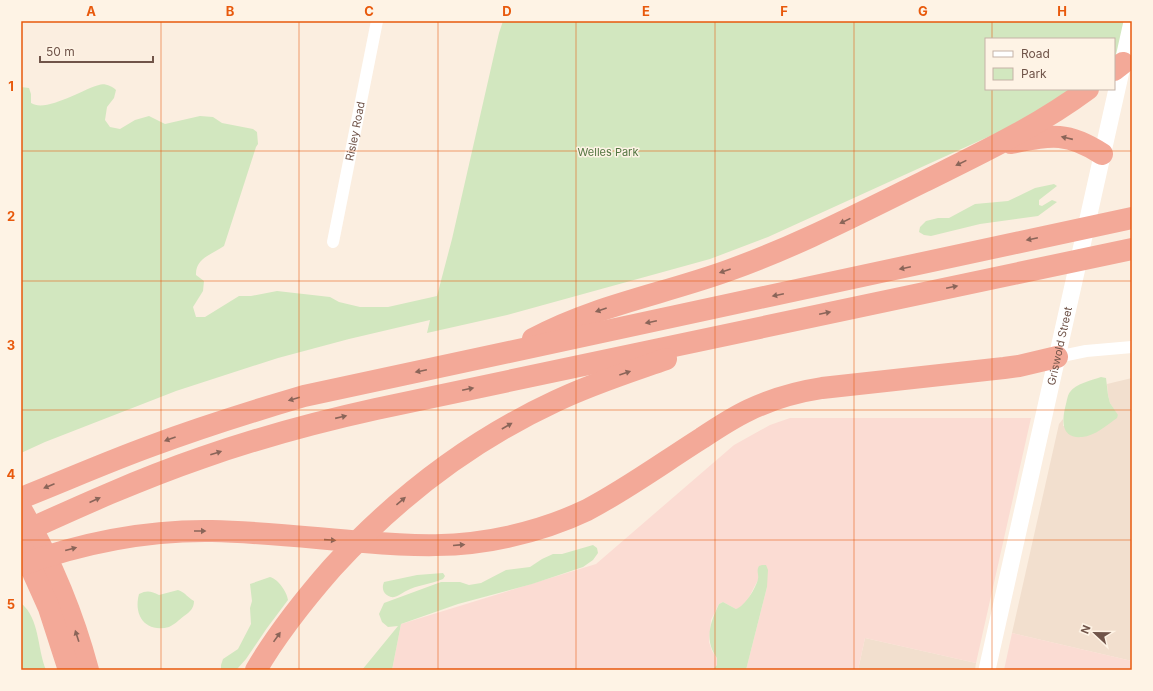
<svg xmlns="http://www.w3.org/2000/svg" width="1153" height="691" viewBox="0 0 1153 691" font-family="Inter,sans-serif">
<rect width="100%" height="100%" fill="#fbeee0"/>
<g fill="#f2dfce">
<polygon points="1132,378 1132,661 1012,633 1059,424 1063,419 1063,426 1118,416 1110,403 1108,395 1107,384"/>
<polygon points="865,638 976,663 975,670 858,670"/>
</g>
<g fill="#fbdcd3">
<polygon points="790,418 1031,418 976,663 865,638 858,670 746,670 767,587 759,578 747,601 740,608 736,609 723,602 719,604 711,620 709,642 712,651 717,658 717,665 712,670 392,670 401,624 596,564 734,445 770,425"/>
<polygon points="1012,633 1132,661 1132,670 1004,670"/>
</g>
<g fill="#d2e7bf">
<path d="M503 21H1125L1116 60 1114 62V39H986V89H1079L1025 120 768 237 710 259 507 315 427 333 430 320 349 339 278 358 176 391 45 442 21 453V87L29 88 31 94V103C46 113 83 89 99 85 104 83 112 86 116 90L114 98 107 107 105 120 110 127 120 129 135 120 149 116 165 124 200 116 213 117 222 123 253 129 257 132 258 144 256 147 224 246C213 254 195 258 196 275L204 281 203 291 193 307 196 317H205L239 296H251L277 291 330 297 339 302 360 307H388L437 296 452 239 499 33Z"/>
<polygon points="1054,184 1057,186 1039,200 1039,205 1042,206 1052,200 1057,202 1038,216 980,224 931,236 924,235 919,232 920,227 926,221 938,218 949,218 975,204 1008,201 1035,188"/>
<path d="M1101 377 1106 378 1108 395 1110 403 1118 415 1117 418C1107 425 1095 436 1082 437 1060 439 1062 419 1066 404 1067 400 1068 394 1070 392 1075 384 1092 380 1101 377Z"/>
<polygon points="593,545 597,548 598,553 593,560 583,567 532,584 458,604 401,624 392,670 362,670 398,626 388,627 382,622 379,614 384,603 441,582 460,582 469,585 481,583 506,570 530,567 542,559 553,554 562,554"/>
<path d="M762 565H766L768 570 767 587 746 670H712L717 665V658C704 640 710 623 719 604L723 602 736 609C745 606 756 588 758 579 759 574 756 571 759 566Z"/>
<path d="M443 573 445 576 443 579C431 584 417 585 406 591 402 593 396 598 391 597 384 595 381 589 384 582L417 575Z"/>
<path d="M270 577C278 579 287 592 288 600L267 628 246 659 238 668 236 670H221V665L223 659 238 649 251 624 250 608 252 601 250 584Z"/>
<path d="M178 590C185 592 188 598 194 601 194 608 190 612 184 616 180 619 174 625 169 627 146 633 133 616 139 594 147 590 151 591 159 595Z"/>
<path d="M21 603C40 619 37 648 46 670H21Z"/>
</g>
<g fill="none" stroke-linecap="round" stroke-linejoin="round">
<g stroke="#fff" stroke-width="12">
<path id="s1" d="M333 242 377 21"/>
<polyline points="1057,357 1086,351 1132,347"/>
</g>
<path stroke="#fff" stroke-width="17" id="s2" d="M987 670 1132 22"/>
<g stroke="#f3a998" stroke-width="22">
<polyline points="1114,70 1123,63"/>
<path d="M1011 143C1051 135 1067 131 1102 154"/>
<path d="M533 339C594 306 663 294 727 271 795 247 858 214 923 182 979 154 1037 127 1088 89"/>
<path d="M21 498C64 481 107 462 151 446 202 427 253 411 304 396L1132 218"/>
<path d="M21 509C50 559 73 614 88 670"/>
<path d="M21 533C80 506 140 479 201 458 258 438 317 422 376 409L1132 249"/>
<polyline points="23,550 49,608 69,670"/>
<path d="M21 565C82 543 147 530 212 531 262 532 313 538 364 542 412 546 459 548 507 537 534 531 562 522 587 510 627 489 664 462 702 438 717 428 732 418 749 410 772 399 796 392 822 388L1004 368 1019 366 1057 357"/>
<path d="M256 670C277 634 304 600 332 568 396 498 470 441 556 401 591 384 629 372 666 359"/>
</g>
</g>
<defs><path id="oneway-solid" d="M-6-.8H1V-3.2L6.5 0L1 3.2V.8H-6Z"/></defs>
<g fill="#8a6559">
<use href="#oneway-solid" transform="translate(1067 138) rotate(-167)"/>
<use href="#oneway-solid" transform="translate(961 163) rotate(154)"/>
<use href="#oneway-solid" transform="translate(845 221) rotate(154)"/>
<use href="#oneway-solid" transform="translate(1032 239) rotate(168)"/>
<use href="#oneway-solid" transform="translate(905 268) rotate(168)"/>
<use href="#oneway-solid" transform="translate(725 271) rotate(161)"/>
<use href="#oneway-solid" transform="translate(952 287) rotate(-12)"/>
<use href="#oneway-solid" transform="translate(778 295) rotate(168)"/>
<use href="#oneway-solid" transform="translate(601 310) rotate(161)"/>
<use href="#oneway-solid" transform="translate(825 313) rotate(-12)"/>
<use href="#oneway-solid" transform="translate(651 322) rotate(168)"/>
<use href="#oneway-solid" transform="translate(421 371) rotate(168)"/>
<use href="#oneway-solid" transform="translate(625 373) rotate(-19)"/>
<use href="#oneway-solid" transform="translate(468 389) rotate(-12)"/>
<use href="#oneway-solid" transform="translate(294 399) rotate(164)"/>
<use href="#oneway-solid" transform="translate(341 417) rotate(-13)"/>
<use href="#oneway-solid" transform="translate(507 426) rotate(-30)"/>
<use href="#oneway-solid" transform="translate(170 439) rotate(160)"/>
<use href="#oneway-solid" transform="translate(216 453) rotate(-18)"/>
<use href="#oneway-solid" transform="translate(49 486) rotate(157)"/>
<use href="#oneway-solid" transform="translate(95 500) rotate(-24)"/>
<use href="#oneway-solid" transform="translate(401 501) rotate(-40)"/>
<use href="#oneway-solid" transform="translate(200 531)"/>
<use href="#oneway-solid" transform="translate(330 540) rotate(4)"/>
<use href="#oneway-solid" transform="translate(459 545) rotate(-5)"/>
<use href="#oneway-solid" transform="translate(71 549) rotate(-15)"/>
<use href="#oneway-solid" transform="translate(77 636) rotate(-108)"/>
<use href="#oneway-solid" transform="translate(277 637) rotate(-55)"/>
</g>
<path fill="none" stroke="#e8590c" stroke-width="1" stroke-opacity="0.55" d="M161 21V670M299 21V670M438 21V670M576 21V670M715 21V670M854 21V670M992 21V39M992 89V670M21 151H1132M21 281H1132M21 410H1132M21 540H1132"/>
<g text-anchor="middle" stroke-width="3" stroke-linejoin="round" paint-order="stroke">
<g font-size="11" fill="#705449" stroke="#fef3e5">
<text dy="4" stroke="none"><textPath href="#s1" startOffset="113">Risley Road</textPath></text>
<text dy="4" stroke="none"><textPath href="#s2" startOffset="332">Griswold Street</textPath></text>
</g>
<g font-size="11" fill="#547642" stroke="#fef3e5">
<text x="608" y="156">Welles Park</text>
</g>
</g>
<rect width="1153" height="691" fill="none" stroke="#fef3e5" stroke-width="44"/>
<rect x="985" y="38" width="130" height="52" fill="#fef3e5" stroke="#c5b3a7"/>
<rect x="993" y="51" width="20" height="6" fill="#ffffff" stroke="#c5b3a7"/>
<text x="1021" y="58" font-size="12" fill="#705449">Road</text>
<rect x="993" y="68" width="20" height="12" fill="#d2e7bf" stroke="#c5b3a7"/>
<text x="1021" y="78" font-size="12" fill="#705449">Park</text>
<g transform="translate(1095 633) rotate(292)" stroke="#fef3e5" stroke-width="3" paint-order="stroke">
<path d="M0-3L7 15L0 10L-7 15Z" fill="#705449"/>
<text y="-6" font-size="11" font-weight="bold" text-anchor="middle" fill="#705449">N</text>
</g>
<path d="M40 56v6h113v-6" fill="none" stroke="#705449" stroke-width="2"/>
<text x="46" y="56" font-size="12" fill="#705449" stroke="#fef3e5" stroke-width="3" paint-order="stroke">50 m</text>
<rect x="22" y="22" width="1109" height="647" fill="none" stroke="#e8590c" stroke-width="1.5"/>
<g font-size="13" text-anchor="middle" font-weight="bold" fill="#e8590c">
<text x="91" y="16">A</text>
<text x="230" y="16">B</text>
<text x="369" y="16">C</text>
<text x="507" y="16">D</text>
<text x="646" y="16">E</text>
<text x="784" y="16">F</text>
<text x="923" y="16">G</text>
<text x="1062" y="16">H</text>
<text x="11" y="91">1</text>
<text x="11" y="221">2</text>
<text x="11" y="350">3</text>
<text x="11" y="479">4</text>
<text x="11" y="609">5</text>
</g>
</svg>
